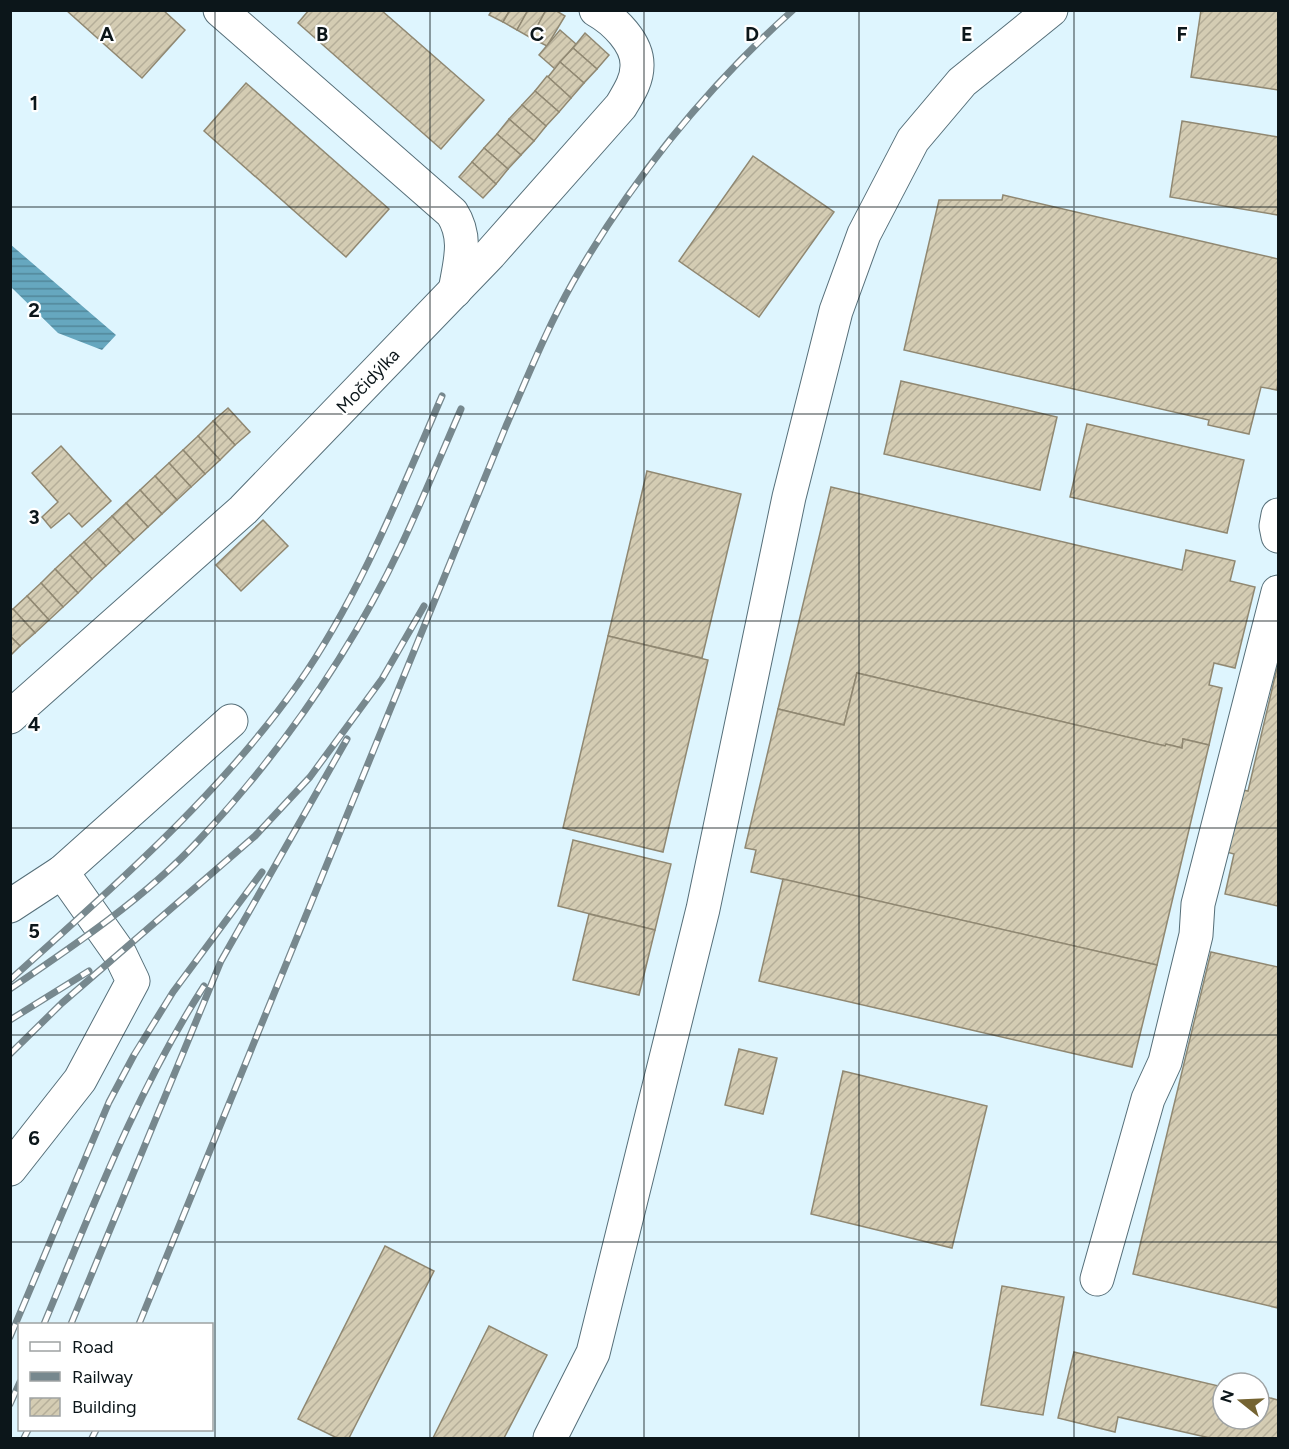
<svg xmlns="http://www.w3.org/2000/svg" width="1289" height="1449" viewBox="0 0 1289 1449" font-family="Figtree,sans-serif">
<defs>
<pattern id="water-rules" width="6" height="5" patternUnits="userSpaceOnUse" patternTransform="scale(1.5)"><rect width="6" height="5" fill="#66a7bf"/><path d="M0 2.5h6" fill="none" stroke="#52879a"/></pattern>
<pattern id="building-hatch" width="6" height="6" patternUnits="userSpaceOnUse" patternTransform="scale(1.5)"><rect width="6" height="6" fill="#d4ccb3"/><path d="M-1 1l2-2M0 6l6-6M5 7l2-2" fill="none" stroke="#b5ae99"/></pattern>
</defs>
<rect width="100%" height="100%" fill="#def5fe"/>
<polygon fill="url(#water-rules)" points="10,244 116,335 102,350 58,333 12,288 11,289"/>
<g fill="url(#building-hatch)" stroke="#908872" stroke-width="1.5">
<polygon points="66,10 163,10 185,30 142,78"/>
<polygon points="309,10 381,10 484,100 441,149 298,23"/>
<polygon points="492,10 510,10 503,22 489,15"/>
<polygon points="510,10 528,10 517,30 503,22"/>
<polygon points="528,10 546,10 531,38 517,30"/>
<polygon points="546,10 555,10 565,16 547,46 531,38"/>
<polygon points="1201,10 1278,10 1278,90 1191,77"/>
<polygon points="560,30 576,44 555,69 539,55"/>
<polygon points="585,33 609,55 597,69 573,48"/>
<polygon points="573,48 597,69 584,83 560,62"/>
<polygon points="560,62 584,83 571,98 548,77"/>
<polygon points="547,76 571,98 559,112 535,91"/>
<polygon points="246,83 389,209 346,257 204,131"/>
<polygon points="535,91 559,112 546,126 522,105"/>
<polygon points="522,105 546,126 534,141 509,119"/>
<polygon points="509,119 534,141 521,155 497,134"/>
<polygon points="1182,121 1278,137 1278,215 1170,197"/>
<polygon points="497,134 521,155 508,169 484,148"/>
<polygon points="484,148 508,169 496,184 472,162"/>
<polygon points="753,156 834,212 759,317 679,261"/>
<polygon points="472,162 496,184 483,198 459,177"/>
<polygon points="1003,195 1278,259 1278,382 1277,390 1261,387 1249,434 1208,425 1209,420 904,350 939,200 1002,200"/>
<polygon points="901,381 1057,417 1040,490 884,454"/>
<polygon points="228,408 250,432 235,445 213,421"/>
<polygon points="213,421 235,445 220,460 198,436"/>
<polygon points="1087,424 1244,460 1227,533 1070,497"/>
<polygon points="198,436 220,460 205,474 183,450"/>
<polygon points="61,446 111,501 82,527 69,513 51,528 42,517 58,502 32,473"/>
<polygon points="183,450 205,474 191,487 169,463"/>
<polygon points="169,463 191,487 177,500 155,476"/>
<polygon points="647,471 741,494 702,658 608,636"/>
<polygon points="155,476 177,500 162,514 140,490"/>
<polygon points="831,487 1182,570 1186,550 1235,561 1230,581 1255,587 1235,668 1214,663 1209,685 1222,688 1209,745 1183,739 1182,748 1166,744 1165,746 857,673 844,725 778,709"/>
<polygon points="140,490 162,514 148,527 126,503"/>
<polygon points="126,503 148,527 134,540 112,516"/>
<polygon points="112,516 134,540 120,553 98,529"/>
<polygon points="263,520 288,546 241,591 216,565"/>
<polygon points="98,529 120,553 106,566 84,542"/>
<polygon points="84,542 106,566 92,579 70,555"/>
<polygon points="70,555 92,579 78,593 55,569"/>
<polygon points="55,569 78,593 63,607 41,583"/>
<polygon points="41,583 63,607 49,620 27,596"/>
<polygon points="27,596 49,620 35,633 13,609"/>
<polygon points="13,609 35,633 20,646 10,636 10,611"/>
<polygon points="10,636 20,646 10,656"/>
<polygon points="608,636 708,660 663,852 563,828"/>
<polygon points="1278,664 1278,906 1225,894 1234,854 1223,851 1238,789 1248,791"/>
<polygon points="857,673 1165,746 1166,744 1182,748 1183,739 1209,745 1157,965 751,872 756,850 745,848 778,709 844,725"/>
<polygon points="573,840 671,864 655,930 558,906"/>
<polygon points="783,879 1157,965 1132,1067 759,981"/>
<polygon points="589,914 655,930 639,995 573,980"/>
<polygon points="1211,952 1278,967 1278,1308 1133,1274"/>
<polygon points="739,1049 777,1058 763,1114 725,1105"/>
<polygon points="843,1071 987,1106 952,1248 811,1214"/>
<polygon points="385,1246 434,1271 349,1438 337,1438 298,1419"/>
<polygon points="1002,1286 1064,1297 1043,1415 981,1405"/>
<polygon points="489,1326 547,1355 504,1438 433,1438"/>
<polygon points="1074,1352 1223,1387 1223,1419 1259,1419 1259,1395 1278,1400 1278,1438 1210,1438 1118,1417 1115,1432 1058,1418"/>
</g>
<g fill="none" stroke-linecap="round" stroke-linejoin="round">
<g stroke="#566f79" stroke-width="35">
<g id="minor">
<path d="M220 10 452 213C468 238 460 262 455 291"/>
<polyline points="1278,515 1276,526 1278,536"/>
<path d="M10 717 243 510 490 254 621 106C628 94 637 81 637 66 638 43 614 20 596 10"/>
<polyline points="10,906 62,872 231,721"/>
<polyline points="10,1169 80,1080 133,981 120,954 62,872"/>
<polyline points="1097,1279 1148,1099 1165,1062 1196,935 1198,904 1278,592"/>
<polyline points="550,1438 593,1353 703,909 789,497 836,311 864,234 913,140 962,82 1051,10"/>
</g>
</g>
<use href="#minor" stroke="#fff" stroke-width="33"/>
<g stroke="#77888e" stroke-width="7">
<g id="rail">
<path d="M10 980C112 888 218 797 298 684 359 597 400 493 442 396"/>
<path d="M10 989C75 945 146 897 199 840 280 754 350 653 401 546 422 501 441 455 461 409"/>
<polyline points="10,1020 89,971"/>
<polyline points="10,1054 62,1003 255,836 310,777 382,679 424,606"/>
<path d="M44 1324C92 1209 136 1092 204 986"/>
<polyline points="71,1324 221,961 347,739"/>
<path d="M139 1324 506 426C527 378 547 328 573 282 631 181 706 88 793 10"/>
<polyline points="10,1337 109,1102 134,1055 173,992 262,872"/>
<polyline points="10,1404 20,1382"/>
<polyline points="24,1438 28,1430"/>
<polyline points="92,1438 96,1430"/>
</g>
</g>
<use href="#rail" stroke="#fff" stroke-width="4.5" stroke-dasharray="14" stroke-linecap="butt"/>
</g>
<path fill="none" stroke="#0c161a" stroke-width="1.5" stroke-opacity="0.55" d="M215 10V1438M430 10V1438M644 10V1438M859 10V1438M1074 10V1438M10 207H1278M10 414H1278M10 621H1278M10 828H1278M10 1035H1278M10 1242H1278"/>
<g text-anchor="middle" stroke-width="4.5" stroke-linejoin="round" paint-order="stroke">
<g font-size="18" fill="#0c161a" stroke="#fff">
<text transform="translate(368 381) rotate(-46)" y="6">Močidýlka</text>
</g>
</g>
<g font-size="20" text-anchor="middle" font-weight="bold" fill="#0c161a" stroke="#fff" stroke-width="4.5" stroke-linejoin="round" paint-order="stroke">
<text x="107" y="41">A</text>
<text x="322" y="41">B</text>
<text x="537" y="41">C</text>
<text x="752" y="41">D</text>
<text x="967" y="41">E</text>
<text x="1182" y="41">F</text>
<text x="34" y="110">1</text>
<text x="34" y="317">2</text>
<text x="34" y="524">3</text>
<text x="34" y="731">4</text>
<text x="34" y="938">5</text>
<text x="34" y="1145">6</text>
</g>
<rect width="1289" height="1449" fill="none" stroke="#0c161a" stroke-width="24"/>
<rect x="18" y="1323" width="195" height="108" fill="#ffffff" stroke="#9ea2a3" stroke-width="1.5"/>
<rect x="30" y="1342" width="30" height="9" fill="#ffffff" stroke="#9ea2a3" stroke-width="1.5"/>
<text x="72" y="1353" font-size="18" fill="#0c161a">Road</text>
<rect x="30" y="1372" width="30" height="9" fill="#77888e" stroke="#9ea2a3" stroke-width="1.5"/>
<text x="72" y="1383" font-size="18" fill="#0c161a">Railway</text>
<rect x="30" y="1398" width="30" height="18" fill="url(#building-hatch)" stroke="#9ea2a3" stroke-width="1.5"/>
<text x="72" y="1413" font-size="18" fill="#0c161a">Building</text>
<g transform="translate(1241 1401) rotate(288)"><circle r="28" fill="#ffffff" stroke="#9ea2a3" stroke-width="1.5"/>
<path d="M0-4.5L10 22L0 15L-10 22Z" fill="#756432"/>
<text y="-9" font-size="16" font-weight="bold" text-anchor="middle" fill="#0c161a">N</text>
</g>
</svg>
